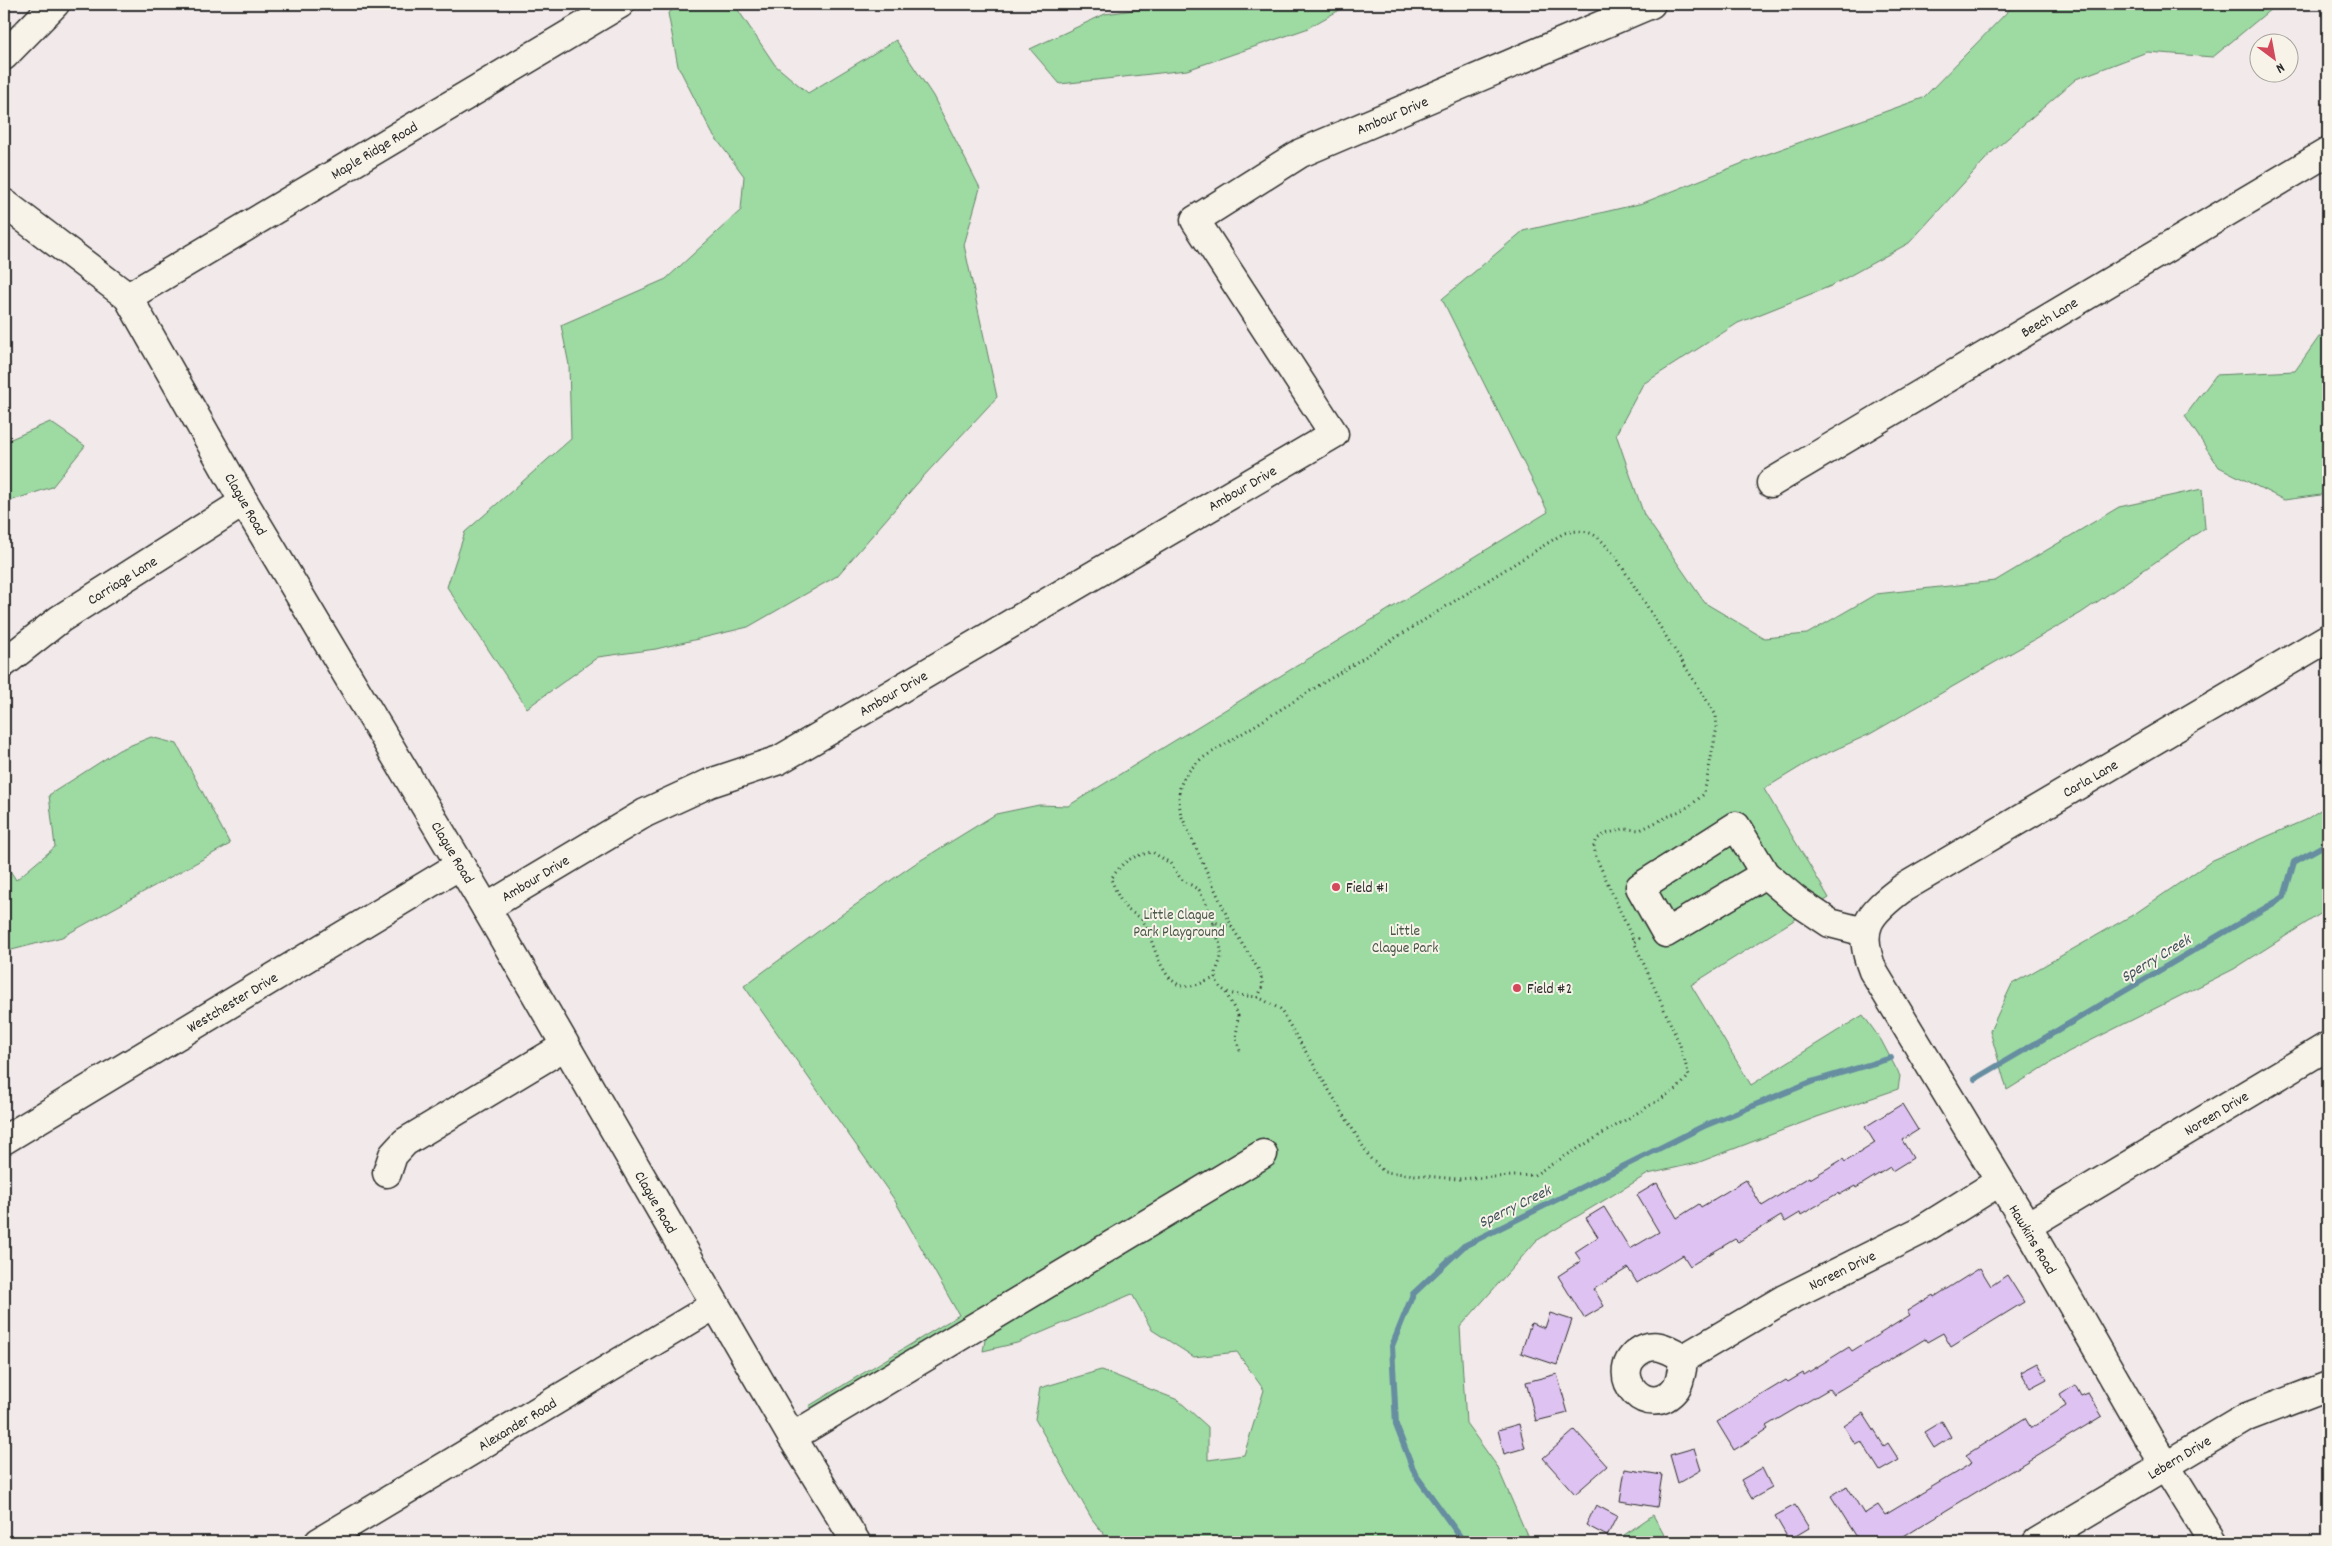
<svg xmlns="http://www.w3.org/2000/svg" width="2332" height="1546" viewBox="0 0 2332 1546" font-family="Dekko,sans-serif">
<rect width="100%" height="100%" fill="#f2e9ea"/>
<filter id="ink" filterUnits="userSpaceOnUse"><feTurbulence type="fractalNoise" baseFrequency=".02" numOctaves="2"/><feDisplacementMap in="SourceGraphic" scale="10" xChannelSelector="R" yChannelSelector="G"/><feConvolveMatrix kernelMatrix="1 2 1 2 8 2 1 2 1" color-interpolation-filters="sRGB"/></filter>
<g filter="url(#ink)">
<g fill="#9ddba3" stroke="#648367">
<polygon points="683,4 734,4 775,65 808,93 896,40 933,96 980,188 964,245 997,397 921,479 837,576 748,627 656,649 598,657 527,708 447,587 465,532 571,439 569,365 561,325 666,279 741,210 744,176 712,133 678,66 668,13"/>
<polygon points="1176,4 1350,4 1306,29 1187,70 1060,84 1030,49 1105,14"/>
<polygon points="2015,4 2277,4 2213,57 2147,52 2076,79 1993,151 1909,243 1831,286 1738,323 1643,384 1616,434 1644,515 1705,603 1764,638 1807,634 1876,594 1995,581 2119,507 2202,489 2205,528 2081,613 1870,734 1810,761 1764,789 1829,898 1691,985 1751,1085 1863,1015 1881,1040 1900,1076 1898,1089 1817,1117 1697,1163 1648,1174 1536,1241 1460,1327 1466,1423 1497,1466 1530,1542 1110,1542 1092,1519 1035,1419 1040,1388 1101,1370 1178,1400 1208,1427 1208,1460 1244,1455 1264,1390 1237,1352 1194,1357 1152,1330 1132,1294 1017,1343 983,1351 986,1335 825,1432 809,1406 959,1315 894,1199 744,986 831,922 913,865 996,814 1039,805 1068,806 1548,512 1442,299 1523,231 1643,203 1748,161 1923,98"/>
<polygon points="2328,334 2328,494 2284,500 2219,467 2185,416 2216,375 2295,371 2319,337"/>
<polygon points="50,422 85,446 52,487 4,503 4,442"/>
<polygon points="151,737 177,744 230,844 62,937 4,952 4,861 16,880 55,847 49,795 119,750"/>
<polygon points="2328,805 2328,909 2234,969 2068,1052 2007,1090 1990,1031 2012,984 2136,913 2213,860 2305,820"/>
<polygon points="1653,1515 1668,1542 1615,1542 1617,1540"/>
</g>
<g fill="none" stroke-linecap="round" stroke-linejoin="round">
<g stroke="#668da0" stroke-width="6">
<polyline points="1975,1079 2284,897 2294,862 2328,843"/>
<polyline points="1464,1542 1415,1474 1396,1425 1392,1346 1413,1294 1464,1246 1704,1126 1811,1082 1891,1058"/>
</g>
</g>
<g fill="#dec3f2" stroke="#2b2b2b">
<polygon points="1902,1104 1918,1130 1902,1140 1913,1158 1892,1171 1890,1167 1856,1188 1855,1186 1839,1195 1838,1193 1801,1215 1800,1213 1785,1222 1781,1216 1738,1242 1735,1239 1690,1266 1683,1255 1637,1283 1628,1268 1594,1289 1604,1306 1584,1318 1558,1276 1581,1261 1575,1252 1598,1237 1586,1218 1604,1207 1630,1249 1659,1232 1637,1195 1657,1183 1677,1218 1699,1204 1701,1207 1746,1180 1762,1206 1809,1177 1810,1179 1843,1159 1845,1162 1875,1143 1865,1127"/>
<polygon points="1980,1268 1991,1286 2007,1275 2024,1302 1951,1347 1943,1333 1927,1342 1925,1339 1833,1394 1829,1389 1766,1426 1768,1429 1734,1450 1717,1422 1786,1380 1788,1382 1803,1373 1804,1375 1849,1347 1852,1351 1910,1315 1907,1311 1933,1295 1934,1297"/>
<polygon points="1550,1313 1572,1320 1557,1365 1521,1353 1531,1323 1545,1328"/>
<polygon points="2038,1363 2047,1379 2030,1388 2021,1372"/>
<polygon points="1557,1374 1568,1413 1536,1421 1526,1382"/>
<polygon points="2075,1385 2081,1396 2088,1393 2102,1416 1894,1542 1860,1542 1831,1496 1847,1486 1864,1514 1878,1505 1885,1515 1972,1463 1966,1455 2025,1418 2031,1428 2066,1406 2060,1395"/>
<polygon points="1863,1413 1884,1446 1888,1443 1899,1460 1880,1471 1861,1441 1855,1444 1844,1426"/>
<polygon points="1942,1421 1951,1437 1934,1448 1924,1432"/>
<polygon points="1519,1424 1525,1448 1504,1454 1498,1430"/>
<polygon points="1575,1430 1607,1466 1575,1494 1543,1458"/>
<polygon points="1694,1448 1701,1470 1678,1483 1670,1455"/>
<polygon points="1762,1468 1772,1488 1752,1499 1741,1480"/>
<polygon points="1625,1469 1662,1475 1657,1507 1620,1501"/>
<polygon points="1596,1505 1617,1516 1607,1536 1586,1525"/>
<polygon points="1795,1505 1809,1528 1789,1540 1775,1516"/>
</g>
<g fill="none" stroke-linecap="round" stroke-linejoin="round">
<g stroke="#2b2b2b" stroke-width="31">
<g id="minor">
<polyline points="4,56 55,4"/>
<polyline points="128,297 620,4"/>
<polyline points="1771,483 2328,152"/>
<polyline points="4,663 60,619 244,502"/>
<polyline points="1765,874 1736,826 1640,887 1666,933 1765,874 1797,901 1830,923 1865,932"/>
<polyline points="486,908 645,813 710,783 779,760 1334,434 1195,220 1301,153 1651,4"/>
<polyline points="4,1140 460,865"/>
<polyline points="387,1173 393,1155 405,1142 565,1046"/>
<polyline points="2027,1226 2328,1046"/>
<path d="M1684 1358C1668 1349 1654 1340 1638 1352 1606 1376 1649 1423 1676 1388 1681 1381 1682 1367 1684 1358L1784 1299 1922 1230 1999 1182"/>
<polyline points="792,1437 1263,1154"/>
<polyline points="319,1542 715,1305"/>
<polyline points="2037,1542 2247,1417 2328,1386"/>
<path d="M2213 1542 2149 1439 2027 1226 1873 971C1856 928 1868 914 1903 888L2328 638"/>
</g>
</g>
<g stroke="#2b2b2b" stroke-width="31">
<polyline id="major" points="4,203 128,297 244,502 486,908 792,1437 856,1542"/>
</g>
<g stroke="#2b2b2b" stroke-width="3" stroke-dasharray="1 4" stroke-linecap="butt">
<path d="M1213 923 1206 903 1199 890 1181 879 1170 863 1152 852C1130 857 1124 860 1111 879 1115 889 1120 902 1127 909 1132 914 1139 915 1143 921 1154 939 1161 991 1191 986 1199 985 1208 980 1216 978"/>
<path d="M1232 927 1181 815C1176 787 1180 778 1201 759L1564 533C1592 527 1598 536 1615 556L1716 715 1717 727 1704 794 1690 806 1640 830 1623 829 1605 834 1597 839 1594 846 1596 857 1634 942"/>
<polyline points="1226,993 1238,1016 1236,1039 1240,1051"/>
<path d="M1258 997C1242 995 1216 997 1216 974 1216 968 1221 962 1221 955 1222 943 1214 934 1214 922L1232 927 1260 972 1263 986 1258 997 1280 1009 1370 1158 1384 1172 1457 1179 1534 1175 1677 1089 1689 1076 1680 1045 1634 942 1641 937"/>
</g>
<use href="#minor" stroke="#f7f3e8" stroke-width="28"/>
<use href="#major" stroke="#f7f3e8" stroke-width="28"/>
</g>
</g>
<g fill="#d1495b" stroke="#f7f3e8" stroke-width="2">
<circle cx="1336" cy="887" r="5"/>
<circle cx="1517" cy="988" r="5"/>
</g>
<g text-anchor="middle" stroke-width="4" stroke-linejoin="round" paint-order="stroke">
<g font-size="15" fill="#2b2b2b" stroke="#f7f3e8">
<text transform="translate(1392 115) rotate(-23)" y="5">Ambour Drive</text>
<text transform="translate(374 150) rotate(-31)" y="5">Maple Ridge Road</text>
<text transform="translate(2049 317) rotate(-31)" y="5">Beech Lane</text>
<text transform="translate(1242 488) rotate(-30)" y="5">Ambour Drive</text>
<text transform="translate(246 504) rotate(60)" y="5">Clague Road</text>
<text transform="translate(122 580) rotate(-32)" y="5">Carriage Lane</text>
<text transform="translate(893 693) rotate(-30)" y="5">Ambour Drive</text>
<text transform="translate(2090 778) rotate(-30)" y="5">Carla Lane</text>
<text transform="translate(453 852) rotate(59)" y="5">Clague Road</text>
<text transform="translate(535 878) rotate(-31)" y="5">Ambour Drive</text>
<text transform="translate(232 1002) rotate(-31)" y="5">Westchester Drive</text>
<text transform="translate(2216 1113) rotate(-31)" y="5">Noreen Drive</text>
<text transform="translate(656 1202) rotate(60)" y="5">Clague Road</text>
<text transform="translate(2033 1239) rotate(59)" y="5">Hawkins Road</text>
<text transform="translate(1842 1270) rotate(-26)" y="5">Noreen Drive</text>
<text transform="translate(517 1424) rotate(-31)" y="5">Alexander Road</text>
<text transform="translate(2179 1457) rotate(-31)" y="5">Lebern Drive</text>
</g>
<g font-size="15" fill="#2b2b2b" stroke="#f7f3e8" text-anchor="start">
<text x="1346" y="892">Field #1</text>
<text x="1527" y="993">Field #2</text>
</g>
<g font-size="15" fill="#485749" stroke="#f7f3e8">
<text x="1179" y="919">Little Clague<tspan x="1179" dy="17">Park Playground</tspan></text>
<text x="1405" y="935">Little<tspan x="1405" dy="17">Clague Park</tspan></text>
</g>
<g font-size="16" font-style="italic" fill="#44545c" stroke="#f7f3e8">
<text transform="translate(2155 957) rotate(-31)" y="6">Sperry Creek</text>
<text transform="translate(1514 1205) rotate(-26)" y="6">Sperry Creek</text>
</g>
</g>
<rect width="2332" height="1546" fill="none" stroke="#f7f3e8" stroke-width="20"/>
<rect x="10" y="10" width="2312" height="1526" fill="none" stroke="#2b2b2b" stroke-width="2" filter="url(#ink)"/>
<g transform="translate(2274 58) rotate(148)"><circle r="24" fill="#f7f3e8" stroke="#a5a39c"/>
<path d="M0-4L9 19L0 12L-9 19Z" fill="#d1495b"/>
<text y="-8" font-size="14" font-weight="bold" text-anchor="middle" fill="#2b2b2b">N</text>
</g>
</svg>
